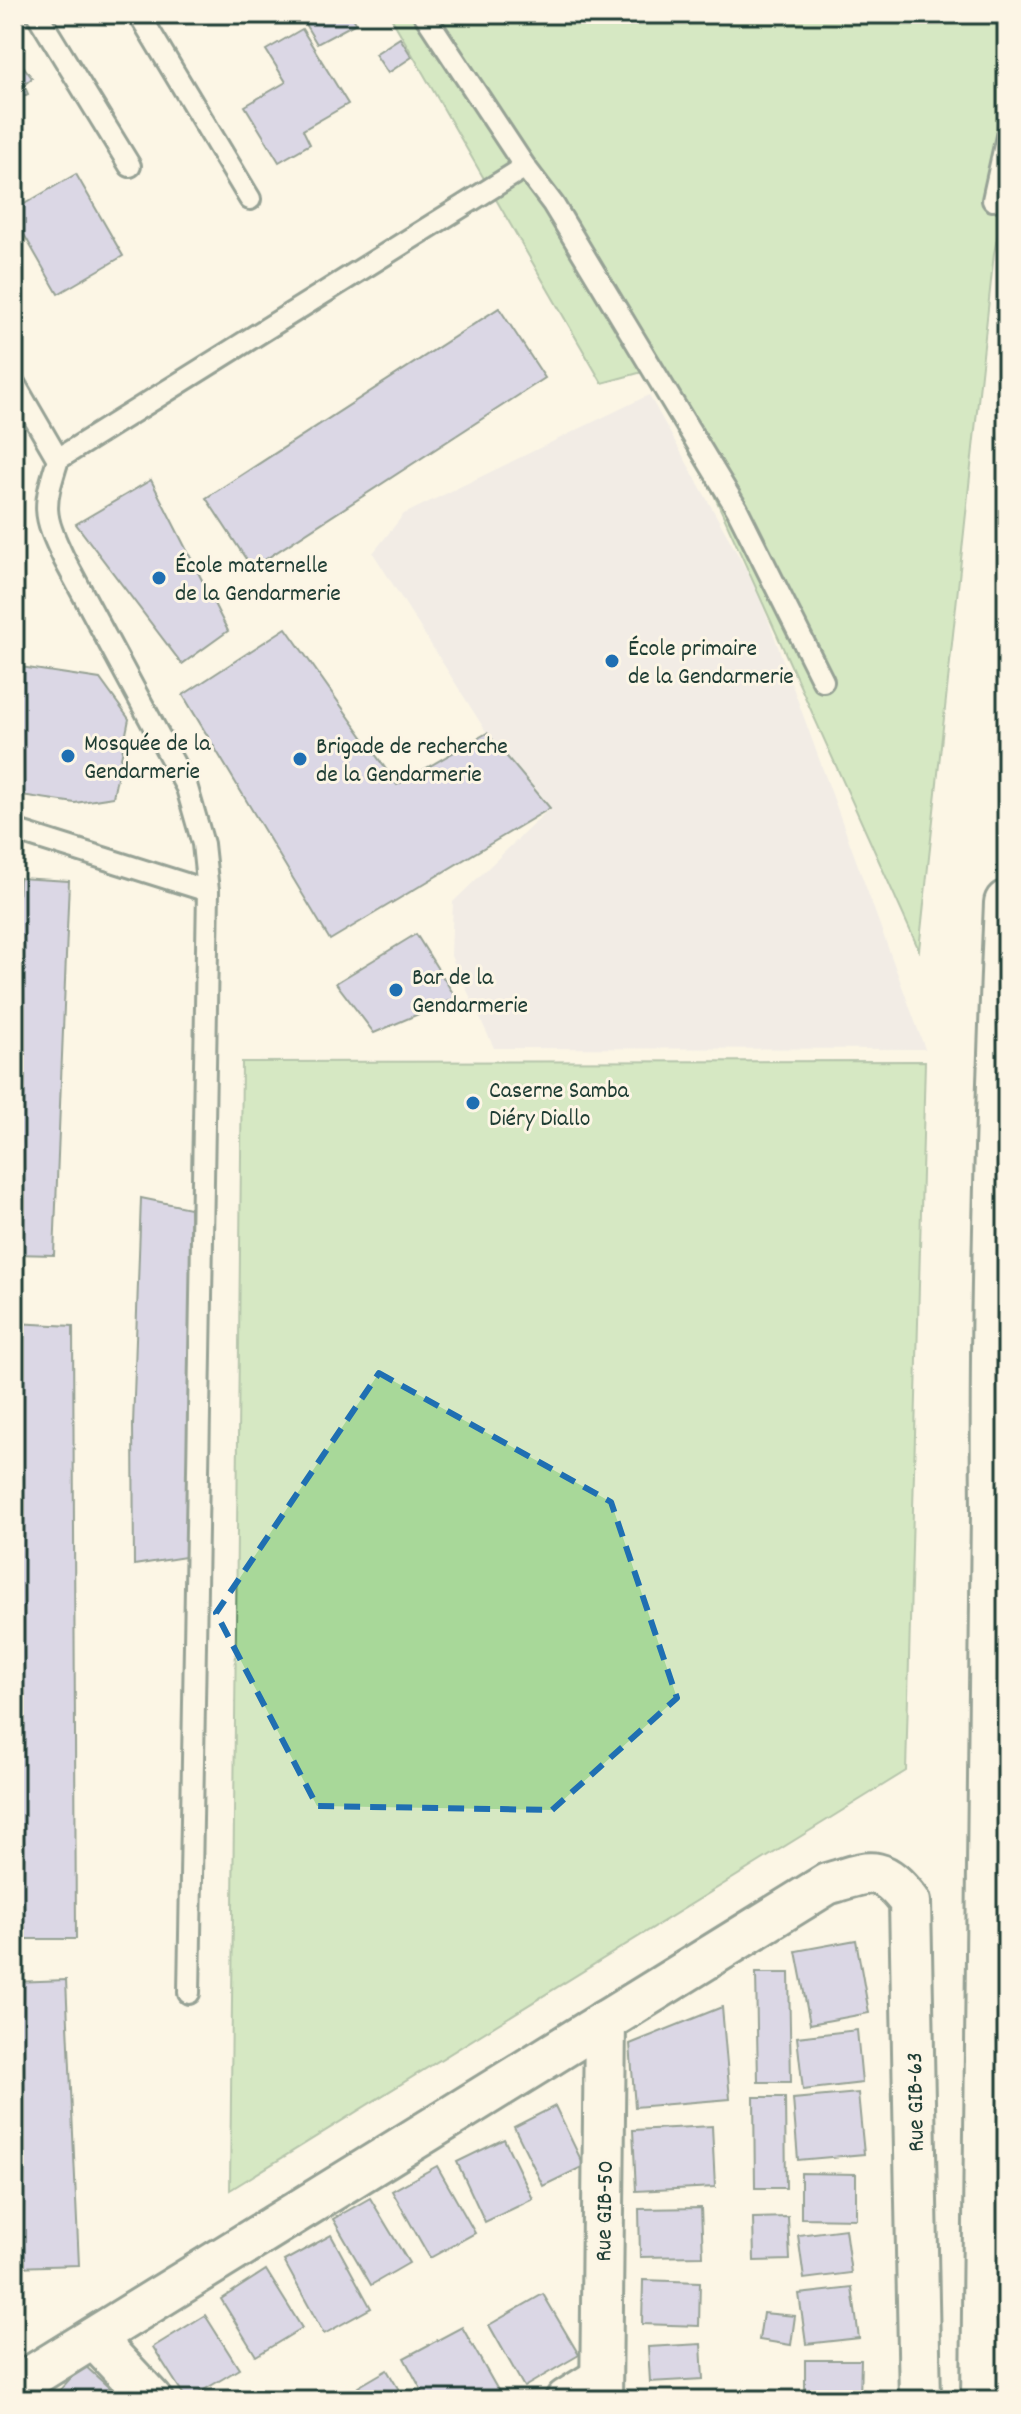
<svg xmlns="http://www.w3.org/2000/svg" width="1021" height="2414" viewBox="0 0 1021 2414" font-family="Dekko,sans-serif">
<rect width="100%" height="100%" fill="#fcf5e5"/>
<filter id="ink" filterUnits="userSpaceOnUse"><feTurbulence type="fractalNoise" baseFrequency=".0125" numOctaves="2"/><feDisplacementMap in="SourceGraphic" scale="16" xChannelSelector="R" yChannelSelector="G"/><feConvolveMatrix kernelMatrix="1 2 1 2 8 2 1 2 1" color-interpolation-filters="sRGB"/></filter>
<g filter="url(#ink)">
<polygon fill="#e6e1e5" points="649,395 757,589 925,1049 494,1048 451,956 453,902 550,808 487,733 373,553 404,514"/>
<g fill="#a8d899" stroke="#648a66" stroke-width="2">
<polygon points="389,14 1007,14 1007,191 994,253 919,950 657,368 602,383"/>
<polygon points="925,1061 906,1771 230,2190 242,1062"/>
</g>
<g fill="#b4b2e4" stroke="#1f3d34" stroke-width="2">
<polygon points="299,14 351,14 356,23 317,44"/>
<polygon points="302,29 348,104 303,130 310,144 279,162 245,106 286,82 266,50"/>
<polygon points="400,38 412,57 388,73 375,54"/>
<polygon points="14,53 32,78 24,85 28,94 14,101"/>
<polygon points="76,174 123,256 58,294 14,217 14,210"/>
<polygon points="499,308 545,378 252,568 206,498"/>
<polygon points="151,480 228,631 182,664 76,524"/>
<polygon points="286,628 397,785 487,733 550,808 330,940 183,695"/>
<polygon points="14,666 100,679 129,719 113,797 75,803 14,794"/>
<polygon points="19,878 69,881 54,1255 14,1254 14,1008"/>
<polygon points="416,934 456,998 374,1033 336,983"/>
<polygon points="141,1198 190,1208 192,1556 134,1565 133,1425"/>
<polygon points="14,1323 73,1326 76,1939 14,1939"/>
<polygon points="856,1940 869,2013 810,2024 796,1951"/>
<polygon points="756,1973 789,1973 791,2082 758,2082"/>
<polygon points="66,1980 79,2265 14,2267 14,1982"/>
<polygon points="722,2007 730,2099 635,2107 630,2044"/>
<polygon points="857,2030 862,2083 803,2090 797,2037"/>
<polygon points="858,2093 864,2154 798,2160 793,2099"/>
<polygon points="754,2097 785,2097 786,2188 755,2188"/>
<polygon points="555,2106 584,2166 543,2186 514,2127"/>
<polygon points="712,2126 715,2187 636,2191 633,2130"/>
<polygon points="504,2139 533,2199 485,2222 457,2162"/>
<polygon points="437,2166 475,2233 430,2258 392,2191"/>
<polygon points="801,2173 856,2174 856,2219 801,2218"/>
<polygon points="370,2198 409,2263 371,2285 333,2219"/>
<polygon points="701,2208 703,2256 640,2257 639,2209"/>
<polygon points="788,2217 790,2260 754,2261 753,2218"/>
<polygon points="845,2229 851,2273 804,2279 798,2235"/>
<polygon points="331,2235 371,2308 324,2334 284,2261"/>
<polygon points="266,2270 302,2328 256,2356 221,2299"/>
<polygon points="643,2280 700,2282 699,2326 642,2324"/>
<polygon points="852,2288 859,2338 806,2344 799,2294"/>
<polygon points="543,2294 579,2355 524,2387 489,2325"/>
<polygon points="763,2313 795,2316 791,2345 759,2340"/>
<polygon points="205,2315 239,2369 187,2400 153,2347"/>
<polygon points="462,2327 503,2399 500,2400 427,2400 404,2358"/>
<polygon points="701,2344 703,2379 650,2382 648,2347"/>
<polygon points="805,2360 861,2360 860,2399 805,2398"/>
<polygon points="83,2364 116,2394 110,2400 51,2400"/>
<polygon points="387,2370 405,2400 366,2400 358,2387"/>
</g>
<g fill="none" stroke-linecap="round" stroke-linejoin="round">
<g stroke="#1f3d34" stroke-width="26">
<g id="lane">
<polyline points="37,14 130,166"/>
<polyline points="139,14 250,199"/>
<polyline points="424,14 525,167 553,204 737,509 823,681"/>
<polyline points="993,200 1007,136"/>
<polyline points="14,383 58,459"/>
<polyline points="14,830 208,891"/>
<path d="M189 1993 208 891 203 844 187 788 64 559C42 513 43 507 58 459L525 167"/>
</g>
</g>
<g stroke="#1f3d34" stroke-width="46">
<g id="street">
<polyline points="94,2338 152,2400"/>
<path d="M14 2387 827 1884C871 1871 880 1863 910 1902L920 2400"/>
<polyline points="566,2400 601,2378"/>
<polyline points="601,2400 605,2021"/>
</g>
</g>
<g stroke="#1f3d34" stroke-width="50">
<path id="highway" d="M984 2400 994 1512C992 1309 998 1106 1007 903"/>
</g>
<use href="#lane" stroke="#fcf5e5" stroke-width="20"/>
<use href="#street" stroke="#fcf5e5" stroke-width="40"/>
<use href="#highway" stroke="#fcf5e5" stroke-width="44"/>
</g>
</g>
<path d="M0 0H1021V2414H0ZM379 1373 611 1502 677 1698 552 1810 317 1806 216 1613Z" fill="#fcf5e5" fill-opacity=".55" fill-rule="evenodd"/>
<path fill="none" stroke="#1f6fb2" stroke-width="6" stroke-dasharray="16 10" stroke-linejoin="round" d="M379 1373 611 1502 677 1698 552 1810 317 1806 216 1613Z"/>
<g fill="#1f6fb2" stroke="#fcf5e5" stroke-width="3">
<circle cx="159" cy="578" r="8"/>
<circle cx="612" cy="661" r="8"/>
<circle cx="68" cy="756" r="8"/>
<circle cx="300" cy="759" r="8"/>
<circle cx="396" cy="990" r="8"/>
<circle cx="473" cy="1103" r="8"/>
</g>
<g text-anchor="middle" stroke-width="6" stroke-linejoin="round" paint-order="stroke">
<g font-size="24" fill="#1f3d34" stroke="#fcf5e5" text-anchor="start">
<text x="175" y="572">École maternelle<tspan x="175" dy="28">de la Gendarmerie</tspan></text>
<text x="628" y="655">École primaire<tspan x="628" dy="28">de la Gendarmerie</tspan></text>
<text x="84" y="750">Mosquée de la<tspan x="84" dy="28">Gendarmerie</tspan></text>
<text x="316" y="753">Brigade de recherche<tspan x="316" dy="28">de la Gendarmerie</tspan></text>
<text x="412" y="984">Bar de la<tspan x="412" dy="28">Gendarmerie</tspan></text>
<text x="489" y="1097">Caserne Samba<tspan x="489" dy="28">Diéry Diallo</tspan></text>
</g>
<g font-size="24" fill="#1f3d34" stroke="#fcf5e5">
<text transform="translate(914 2102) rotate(-91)" y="8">Rue GIB-63</text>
<text transform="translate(603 2211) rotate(-89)" y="8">Rue GIB-50</text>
</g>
</g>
<rect width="1021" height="2414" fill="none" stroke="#fcf5e5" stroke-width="48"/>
<rect x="24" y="24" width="973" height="2366" fill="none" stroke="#1f3d34" stroke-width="3" filter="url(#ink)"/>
</svg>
